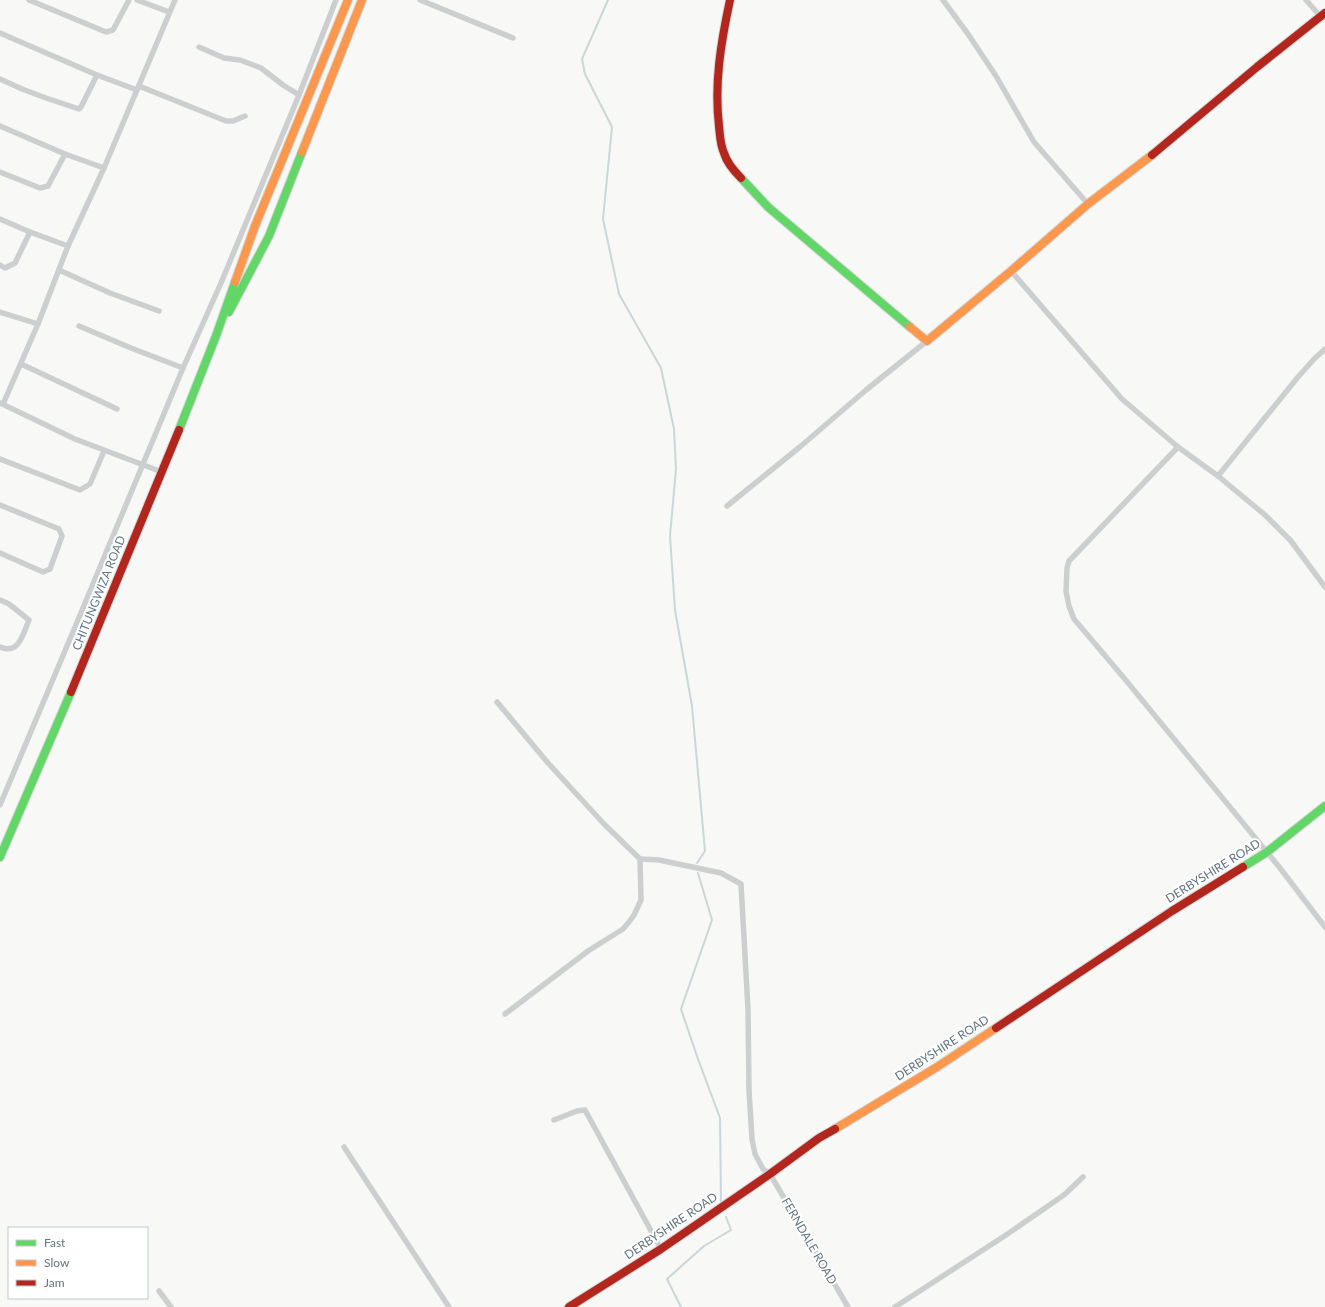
<svg xmlns="http://www.w3.org/2000/svg" width="1325" height="1307" viewBox="0 0 1325 1307" font-family="Lato,sans-serif">
<rect width="100%" height="100%" fill="#f8f8f7"/>
<g fill="none" stroke-linecap="round" stroke-linejoin="round">
<g stroke="#cbd6d8" stroke-width="2">
<polyline points="608,0 582,59 585,74 612,127 603,219 619,294 661,368 674,429 676,469 670,536 675,610 692,706 705,851 697,863"/>
<polyline points="698,873 712,920 681,1009 698,1059 720,1118 721,1205"/>
<polyline points="681,1307 667,1279 704,1246 731,1230 726,1217"/>
</g>
<g stroke="#d5d6d7" stroke-width="10">
<g id="fast">
<polyline points="741,178 768,207 910,327"/>
<polyline points="229,312 269,236 302,152"/>
<polyline points="179,430 216,336 235,282"/>
<polyline points="0,857 71,692"/>
<polyline points="1243,867 1267,852 1325,806"/>
</g>
</g>
<g stroke="#d5d6d7" stroke-width="10">
<g id="slow">
<polyline points="302,152 362,0"/>
<polyline points="235,282 255,226 348,0"/>
<polyline points="910,327 927,341 1011,271 1088,204 1152,155"/>
<polyline points="835,1129 937,1067 996,1028"/>
</g>
</g>
<g stroke="#d5d6d7" stroke-width="10">
<g id="jam">
<path d="M730 0C721 42 714 83 719 126 720 135 720 144 724 153 727 163 734 171 741 178"/>
<polyline points="1152,155 1257,67 1325,13"/>
<polyline points="71,692 179,430"/>
<polyline points="996,1028 1172,911 1243,867"/>
<polyline points="569,1307 661,1249 770,1174 819,1138 835,1129"/>
</g>
</g>
<g stroke="#cdcecf" stroke-width="5.5">
<polyline points="29,0 106,32 113,30 129,0"/>
<polyline points="137,0 169,12"/>
<polyline points="420,0 513,38"/>
<polyline points="943,0 968,34 996,76 1034,142 1088,204"/>
<polyline points="1306,0 1321,17"/>
<polyline points="0,33 97,75 137,90"/>
<polyline points="199,47 224,58 240,60 261,68 283,85 299,95"/>
<polyline points="0,79 22,89 46,98 79,109 81,107 97,75"/>
<polyline points="139,86 226,121 233,121 245,116"/>
<polyline points="0,126 65,154 104,168"/>
<polyline points="0,172 40,188 48,186 65,154"/>
<polyline points="0,219 30,232 68,246"/>
<polyline points="0,265 5,268 15,263 30,232"/>
<polyline points="59,270 110,293 159,311"/>
<polyline points="1011,271 1122,399 1178,447 1218,476 1265,515 1291,541 1325,587"/>
<polyline points="0,312 38,324"/>
<polyline points="79,326 131,348 183,368"/>
<polyline points="21,364 117,409"/>
<polyline points="0,403 75,439 162,472"/>
<polyline points="3,404 38,324 68,246 104,168 175,0"/>
<polyline points="1178,447 1069,561 1067,568 1066,591 1069,606 1074,619 1124,678 1280,868 1325,927"/>
<polyline points="0,459 80,490 90,484 104,451"/>
<polyline points="1218,476 1298,377 1315,358 1325,349"/>
<polyline points="0,505 59,529 62,536 50,569 43,572 0,553"/>
<polyline points="727,506 801,446 866,390 927,341"/>
<path d="M0 600 9 604 29 620C23 634 19 655 0 647"/>
<polyline points="497,702 548,763 604,824 640,859 659,860 721,873 741,884 748,1009 749,1090 752,1139 755,1154 763,1169 770,1174 848,1307"/>
<polyline points="0,805 78,620 183,368 221,283 299,95 336,0"/>
<polyline points="505,1014 588,951 623,929 629,922 634,915 641,900 640,859"/>
<polyline points="554,1120 577,1111 585,1110 661,1249"/>
<polyline points="344,1147 449,1307"/>
<polyline points="159,1291 171,1307"/>
<polyline points="895,1307 1006,1235 1064,1195 1083,1177"/>
</g>
<use href="#fast" stroke="#63d668" stroke-width="8"/>
<use href="#slow" stroke="#ff974d" stroke-width="8"/>
<use href="#jam" stroke="#b3261e" stroke-width="8"/>
</g>
<g text-anchor="middle" stroke-width="4" stroke-linejoin="round" paint-order="stroke">
<g font-size="12" fill="#627683" stroke="#fff">
<text transform="translate(99 593) rotate(-68)" y="4">CHITUNGWIZA ROAD</text>
<text transform="translate(1213 871) rotate(-32)" y="4">DERBYSHIRE ROAD</text>
<text transform="translate(942 1048) rotate(-33)" y="4">DERBYSHIRE ROAD</text>
<text transform="translate(671 1226) rotate(-34)" y="4">DERBYSHIRE ROAD</text>
<text transform="translate(809 1241) rotate(60)" y="4">FERNDALE ROAD</text>
</g>
</g>
<rect x="8" y="1227" width="140" height="72" fill="#ffffff" stroke="#c0c8cd"/>
<rect x="16" y="1240" width="20" height="6" fill="#63d668" stroke="#c0c8cd"/>
<text x="44" y="1247" font-size="12" fill="#627683">Fast</text>
<rect x="16" y="1260" width="20" height="6" fill="#ff974d" stroke="#c0c8cd"/>
<text x="44" y="1267" font-size="12" fill="#627683">Slow</text>
<rect x="16" y="1280" width="20" height="6" fill="#b3261e" stroke="#c0c8cd"/>
<text x="44" y="1287" font-size="12" fill="#627683">Jam</text>
</svg>
